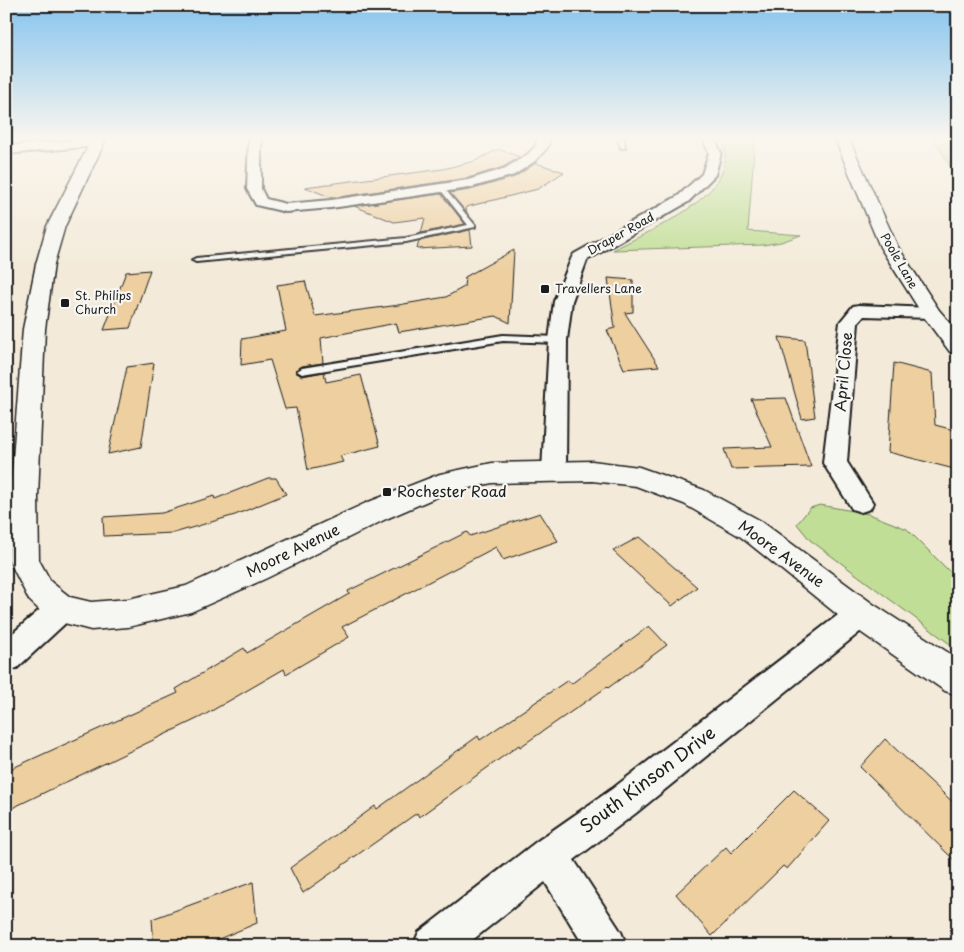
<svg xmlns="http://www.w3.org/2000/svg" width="964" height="952" viewBox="0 0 964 952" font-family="'Playpen Sans',sans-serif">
<rect width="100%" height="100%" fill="#f3ead9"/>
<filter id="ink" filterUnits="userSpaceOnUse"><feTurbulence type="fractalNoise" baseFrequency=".02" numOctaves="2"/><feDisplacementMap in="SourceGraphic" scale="10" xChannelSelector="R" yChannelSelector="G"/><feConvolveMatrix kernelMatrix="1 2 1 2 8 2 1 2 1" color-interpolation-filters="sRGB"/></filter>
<g filter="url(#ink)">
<g fill="#c0de96" stroke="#6e7d59">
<path d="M721 139H755L748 231 801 235 781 242 763 245 613 250C648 231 747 193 721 139Z"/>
<polygon points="934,139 958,139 958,180"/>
<polygon points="820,505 869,514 907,529 958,580 958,650 810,540 797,524 810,508"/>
</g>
<g fill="#edcfa0" stroke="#1c1c1c">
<polygon points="498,149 520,157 503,167 468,178 332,198 305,187 443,169 475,161"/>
<polygon points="536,163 564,172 538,189 466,207 467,213 450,193 470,190 515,177"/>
<polygon points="441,194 465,224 421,233 425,218 394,222 354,206"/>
<polygon points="470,230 472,246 417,249 419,241"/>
<polygon points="514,250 510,323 496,316 399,332 396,323 321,338 323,363 302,366 295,372 302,376 324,372 326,382 361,375 380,446 340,456 343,462 308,470 296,408 285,409 270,360 241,365 242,339 286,331 277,285 305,281 315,316 392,306 446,297 464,287 465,277"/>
<polygon points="150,270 130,328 104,330 126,272"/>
<polygon points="608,278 633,280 633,312 625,313 659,366 624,369 607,330 615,328"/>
<polygon points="779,337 805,340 815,417 802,419"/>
<polygon points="154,363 141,447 108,454 127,367"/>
<polygon points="894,363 932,373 935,425 958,431 958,470 888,452"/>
<polygon points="786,398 811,467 731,469 724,449 772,447 751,399"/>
<polygon points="268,478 276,478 286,494 235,515 174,533 104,536 103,517 162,513 214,496 215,499"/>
<polygon points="540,513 558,541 503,560 496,547 342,627 349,637 286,674 284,669 201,717 6,811 6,771 178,693 176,689 244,648 247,653 349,594 348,591 467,532 470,536"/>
<polygon points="639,537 697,587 672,606 613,551"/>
<polygon points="649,626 667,645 608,688 607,687 520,747 519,745 419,817 417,813 303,893 290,868 375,806 377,809 478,736 480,740 568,680 571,684"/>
<polygon points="885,739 958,807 958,864 860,767"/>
<polygon points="794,790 829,821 787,869 783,866 712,936 676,894 726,847 731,853"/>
<polygon points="253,882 257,923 202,946 154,946 152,919"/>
</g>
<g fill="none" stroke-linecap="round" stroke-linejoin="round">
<g stroke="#1c1c1c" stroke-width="4">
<g id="lane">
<polygon points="618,139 624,139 625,148 621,148"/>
<polygon points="443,187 475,225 475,227 406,242 196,262 192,260 196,258 406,238 468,225 440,189"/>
<polygon points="503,335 558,337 562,340 558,343 503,341 302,374 297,371 302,368"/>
</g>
</g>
<g stroke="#1c1c1c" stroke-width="4">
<g id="street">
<polygon points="90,139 98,139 102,142 96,146 6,154 6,146"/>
<polygon points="249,139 261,139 261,189 266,199 286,204 331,200 468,180 504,169 527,155 535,147 538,139 550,139 547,148 535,161 514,175 469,188 331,208 286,212 256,205 247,189"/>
<polygon points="703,139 715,139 721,153 715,175 688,202 587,260 572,301 567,340 566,471 562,477 554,479 546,477 542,471 549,340 554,301 572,257 574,254 678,196 702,174 709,153"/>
<polygon points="859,305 931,308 937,309 940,313 937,317 931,318 864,316 858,323 847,462 873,503 870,509 861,512 852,509 823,463 840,322 853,306"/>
<polygon points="61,597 71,600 75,609 71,618 17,668 6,671 6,639 51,600"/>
<polygon points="861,602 871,605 875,614 871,623 636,813 574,860 621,932 627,946 584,946 545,882 465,946 413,946 419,932 536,842 612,789 851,605"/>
</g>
</g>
<g stroke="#1c1c1c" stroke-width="3">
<g id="secondary">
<polygon points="92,139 106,139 65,226 54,264 45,329 38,497 39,560 51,582 70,597 91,602 128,599 186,586 366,503 440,474 492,463 592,461 639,467 704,490 761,521 873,604 958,659 958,695 945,691 849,624 741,537 684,504 636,486 592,481 492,483 446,493 386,519 267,578 191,612 128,627 91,630 49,619 29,600 9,560 10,497 23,329 36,264 47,226"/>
<polygon points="835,139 849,139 898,247 939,310 958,332 958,354 950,352 924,317 880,247"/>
</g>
</g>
<use href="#lane" fill="#f6f6f2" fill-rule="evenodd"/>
<use href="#street" fill="#f6f6f2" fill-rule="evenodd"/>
<use href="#secondary" fill="#f6f6f2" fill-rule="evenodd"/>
</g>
</g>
<linearGradient id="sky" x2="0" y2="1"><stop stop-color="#86c4ee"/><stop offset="0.51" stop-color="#faf6ee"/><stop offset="1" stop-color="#faf6ee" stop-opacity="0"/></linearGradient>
<rect width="964" height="272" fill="url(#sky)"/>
<g fill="#1c1c1c" stroke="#f6f6f2" stroke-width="2">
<rect x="540" y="284" width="10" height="10" rx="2.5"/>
<rect x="60" y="298" width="10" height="10" rx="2.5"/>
<rect x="382" y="487" width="10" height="10" rx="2.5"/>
</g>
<g text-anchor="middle" stroke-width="4.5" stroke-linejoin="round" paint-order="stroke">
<g font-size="12" fill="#1c1c1c" stroke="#f6f6f2">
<text transform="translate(621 234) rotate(-29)" y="4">Draper Road</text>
<text transform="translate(899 261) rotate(60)" y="4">Poole Lane</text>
</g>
<g font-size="12" fill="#1c1c1c" stroke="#f6f6f2" text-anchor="start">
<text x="555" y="293">Travellers Lane</text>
<text x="75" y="300">St. Philips<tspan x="75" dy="14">Church</tspan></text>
</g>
<g font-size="15" fill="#1c1c1c" stroke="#f6f6f2">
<text transform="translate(844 372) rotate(-85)" y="5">April Close</text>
<text transform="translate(293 551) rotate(-26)" y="5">Moore Avenue</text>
<text transform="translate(781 554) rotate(36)" y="5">Moore Avenue</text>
</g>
<g font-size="15" fill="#1c1c1c" stroke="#f6f6f2" text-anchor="start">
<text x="397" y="497">Rochester Road</text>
</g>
<g font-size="18" fill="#1c1c1c" stroke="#f6f6f2">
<text transform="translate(648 780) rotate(-37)" y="6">South Kinson Drive</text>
</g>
</g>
<rect width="964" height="952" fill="none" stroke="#f6f6f2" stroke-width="25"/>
<rect x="12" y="12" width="939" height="927" fill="none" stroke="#1c1c1c" stroke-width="2" filter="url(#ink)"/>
</svg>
